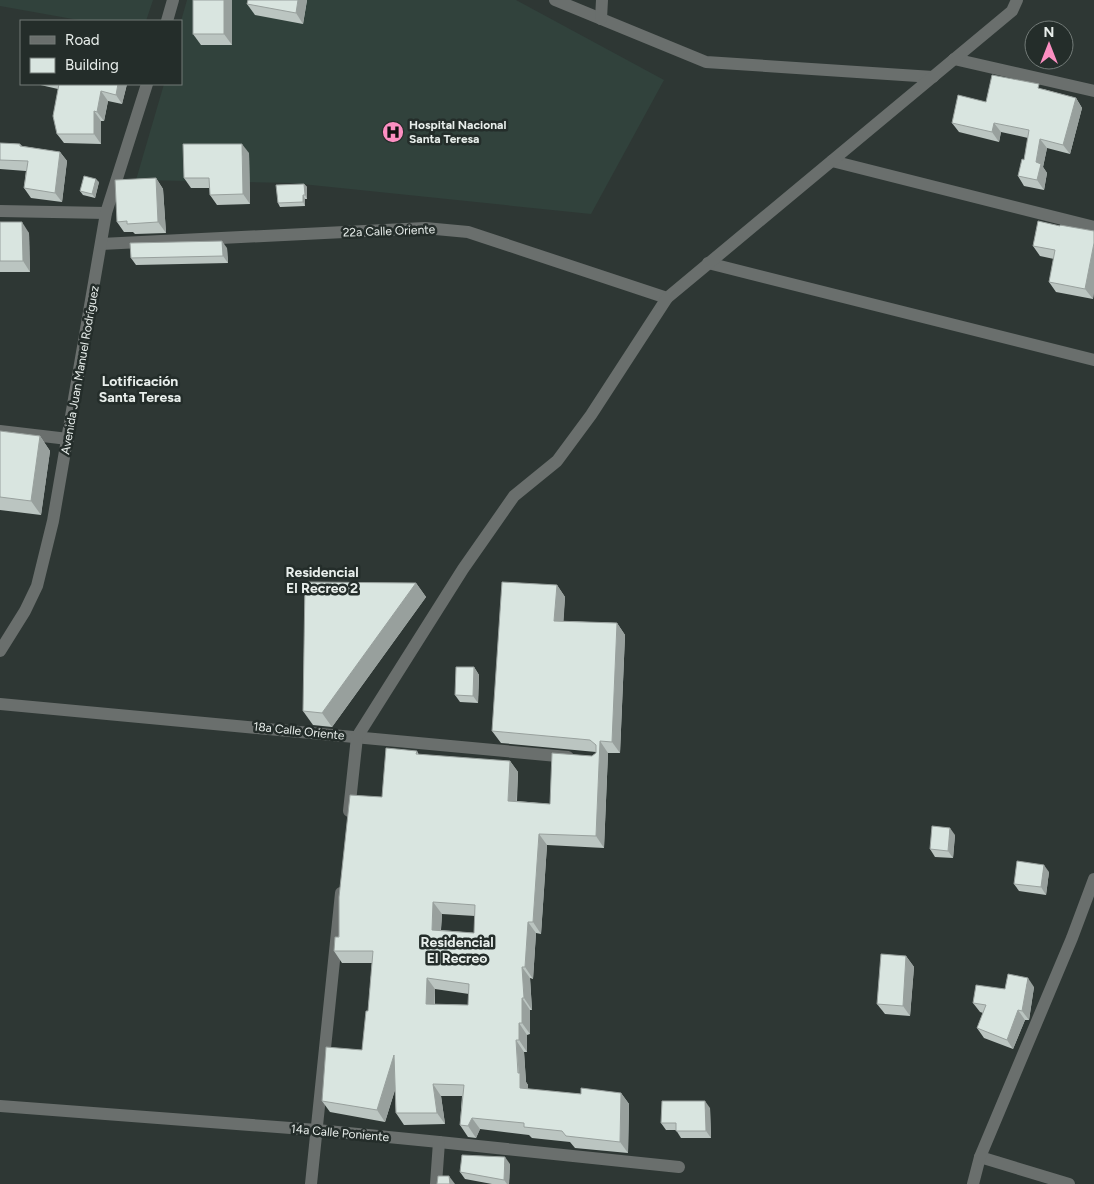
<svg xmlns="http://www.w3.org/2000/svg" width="1094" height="1184" viewBox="0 0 1094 1184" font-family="Figtree,sans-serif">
<rect width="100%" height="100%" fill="#2e3734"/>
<g fill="#31423c">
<polygon points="0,0 153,0 146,21 84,21 0,6"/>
<polygon points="187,0 516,0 664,80 591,214 292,183 136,180 164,84 181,84 181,21"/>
</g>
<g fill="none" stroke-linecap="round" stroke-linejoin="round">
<g stroke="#6a6f6d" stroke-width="12">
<polyline points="555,0 706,62 933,77"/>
<polyline points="601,19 602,0"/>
<polyline points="954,59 1094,91"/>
<polyline points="832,161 1094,227"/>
<polyline points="0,211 106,213"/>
<polyline points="101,244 425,228 468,232 667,298"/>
<polyline points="708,263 1094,360"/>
<polyline points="0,431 68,439"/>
<polyline points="0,704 568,757"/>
<polyline points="349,811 357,737 463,569 514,496 557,461 591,415 667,298 1012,11 1017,0"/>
<polyline points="0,1106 317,1130 439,1142 679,1167"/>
<polyline points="980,1157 1069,1184"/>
<polyline points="311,1184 341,893"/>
<polyline points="436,1184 439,1142"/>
<polyline points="973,1184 980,1157 1072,938 1094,879"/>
</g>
<g stroke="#6a6f6d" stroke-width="12">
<polyline points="167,21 173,0"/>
<polyline points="0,651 25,611 37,586 53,521 106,213 147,84"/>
</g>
</g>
<g fill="#bbc5c1" fill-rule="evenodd">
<polygon points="193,0 232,0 232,45 201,45 193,34"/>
<polygon points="248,0 307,0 303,24 255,15 247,4"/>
<polygon points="36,84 127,84 122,104 108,101 104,121 101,121 101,144 64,143 57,134 58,89"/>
<polygon points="1043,89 1076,98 1082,108 1070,154 1047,148 1043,167 1047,173 1044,190 1024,186 1018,176 1024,160 1028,138 1001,132 999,142 959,132 952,123 986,102"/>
<polygon points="0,143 20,144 22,146 60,152 67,161 62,202 31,198 24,188 26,171 0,169"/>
<polygon points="249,153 250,204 217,205 210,195 210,188 191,188 184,178"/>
<polygon points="156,178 163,189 166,233 135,234 133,232 124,232 117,222"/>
<polygon points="99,182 95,198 83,195 80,191"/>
<polygon points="304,184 307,187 307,199 305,199 305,206 280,207 278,203"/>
<polygon points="0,222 29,233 30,272 0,272"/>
<polygon points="1060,226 1094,231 1094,291 1093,299 1056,292 1049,282 1054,259 1040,256 1033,246"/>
<polygon points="227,248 228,263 136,265 131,258"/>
<polygon points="0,431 40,436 50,451 41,515 0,510"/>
<polygon points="416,583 426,597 332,727 313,725 303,711"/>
<path d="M557 585 565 597 563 621 617 623 625 635 620 753H608L604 848 547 845 541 934 536 933 533 979 530 978 532 1010H530V1034L527 1035V1052H524L526 1082 528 1085V1089L581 1094 621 1093 629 1104 628 1153 575 1148 570 1142 532 1138 529 1135 480 1129 476 1138 468 1137 460 1125 462 1096H441L445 1124 404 1125 396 1113 395 1090 385 1122 330 1112 322 1101 362 1050 368 1011 372 963H342L334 951 382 797 417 751 419 755 510 761 518 772 517 801 550 804 592 756 596 753V752L501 743 492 731ZM442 914 475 916 474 933 441 930ZM435 989 469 994 468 1005 435 1004Z"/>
<polygon points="474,667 479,675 478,703 460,702 455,695"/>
<polygon points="955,835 953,858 935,857 930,849"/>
<polygon points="1049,872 1046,895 1019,891 1014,884"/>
<polygon points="906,956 914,967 910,1016 885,1014 877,1004"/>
<polygon points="1034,987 1029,1020 1025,1020 1013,1049 984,1038 977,1028 983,1013 980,1012 973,1003 1005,989"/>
<polygon points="710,1108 711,1138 681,1138 676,1130 666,1130 661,1123"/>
<polygon points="510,1164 509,1184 492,1184 465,1179 460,1172"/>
</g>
<g fill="#98a09d">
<polygon points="224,0 232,0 232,45 224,34"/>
<polygon points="298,0 307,0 303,24 296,13"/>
<polygon points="118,84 127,84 122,104 116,95"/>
<polygon points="101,91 108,101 104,121 97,112"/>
<polygon points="1076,98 1082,108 1070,154 1063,145"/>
<polygon points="94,111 101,121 101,144 94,134"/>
<polygon points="994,123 1001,132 999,142 992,132"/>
<polygon points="1040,139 1047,148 1043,167 1047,173 1044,190 1037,180 1036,162"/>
<polygon points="242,144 249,153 250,204 243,194"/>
<polygon points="60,152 67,161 62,202 55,193"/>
<polygon points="156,178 163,189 166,233 158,222"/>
<polygon points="96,179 99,182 95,198 92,194"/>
<polygon points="304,184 307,187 307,199 305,195"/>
<polygon points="303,195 305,199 305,206 303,202"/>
<polygon points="22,222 29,233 30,272 23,261"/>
<polygon points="222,241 227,248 228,263 223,256"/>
<polygon points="1094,243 1094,291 1093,299 1085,289"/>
<polygon points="40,436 50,451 41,515 31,501"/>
<polygon points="416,583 426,597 332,727 322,713"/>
<polygon points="557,585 565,597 563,632 554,621"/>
<polygon points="617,623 625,635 620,753 612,742"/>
<polygon points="474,667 479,675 478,703 473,696"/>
<polygon points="600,741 608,753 604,848 596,836"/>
<polygon points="510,761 518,772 516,812 508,801"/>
<polygon points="950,828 955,835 953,858 948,851"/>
<polygon points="539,834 547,845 541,934 533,922"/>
<polygon points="1044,865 1049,872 1046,895 1041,887"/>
<polygon points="433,902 442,914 440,941 432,930"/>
<polygon points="528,922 536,933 533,979 525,967"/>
<polygon points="906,956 914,967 910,1016 903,1006"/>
<polygon points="522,967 530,978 532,1010 524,998"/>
<polygon points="427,978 435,989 434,1015 426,1004"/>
<polygon points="1028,978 1034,987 1029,1020 1022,1011"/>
<polygon points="522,998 530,1010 530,1034 522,1023"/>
<polygon points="1018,1010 1025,1020 1013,1049 1007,1040"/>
<polygon points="519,1023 527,1035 527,1052 519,1040"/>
<polygon points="516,1040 524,1052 526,1082 528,1085 528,1099 520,1088"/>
<polygon points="394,1055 402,1067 385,1122 377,1110"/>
<polygon points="433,1084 441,1096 445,1124 437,1113"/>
<polygon points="621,1093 629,1104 628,1153 620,1142"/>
<polygon points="705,1101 710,1108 711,1138 706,1131"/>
<polygon points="472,1118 480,1129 476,1138 468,1126"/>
<polygon points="505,1157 510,1164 509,1184 507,1184 504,1180"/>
<polygon points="449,1176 455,1184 450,1184"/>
</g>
<g fill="#d9e5e0" stroke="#98a09d" fill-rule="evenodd">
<rect x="193" y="0" width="31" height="34"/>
<polygon points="248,0 298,0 296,13 247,4"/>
<polygon points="992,75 1039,84 1038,88 1076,98 1063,145 1040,139 1036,162 1041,164 1037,180 1018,176 1022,159 1024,160 1029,130 994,123 992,132 952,123 958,95 986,102"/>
<polygon points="59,84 118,84 116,95 101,91 97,112 94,111 94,134 57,134 53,116"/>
<polygon points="0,143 20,144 20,146 60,152 55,193 24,188 28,161 0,160"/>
<polygon points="183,144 242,144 243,194 210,195 209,178 184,178"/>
<polygon points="84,176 96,179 92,194 80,191"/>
<polygon points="156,178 158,222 127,224 127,221 117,222 115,180"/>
<polygon points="304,184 305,195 303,195 303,202 278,203 276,185"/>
<polygon points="1038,221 1060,226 1060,225 1094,231 1094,243 1085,289 1049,282 1055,250 1033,246"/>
<polygon points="0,222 22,222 23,261 0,261"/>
<polygon points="222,241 223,256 131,258 130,243"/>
<polygon points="0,431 40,436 31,501 0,497"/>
<polygon points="305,582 416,583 322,713 303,711"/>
<path d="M502 582 557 585 554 621 617 623 612 742 600 741 596 836 539 834 533 922H528L525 967H522L524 998H522V1023H519V1040H516L518 1073H520V1088L581 1094V1088L621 1093 620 1142 566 1136 562 1131 524 1127V1123L472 1118 468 1126 460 1125 464 1085 433 1084 437 1113H396L394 1055 377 1110 322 1101 326 1047 362 1050 366 1011H368L373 951H334L335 937H339V897L350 795 382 797 386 748 417 751 416 754 510 761 508 801 550 804 552 753 592 756 596 753V745L590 740 492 731ZM433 902 475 905 474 933 432 930ZM427 978 469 984 468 1005 426 1004Z"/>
<polygon points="456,667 474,667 473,696 455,695"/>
<polygon points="932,826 950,828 948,851 930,849"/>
<polygon points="1017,861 1044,865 1041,887 1014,884"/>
<polygon points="881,954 906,956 903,1006 877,1004"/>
<polygon points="1008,974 1028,978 1022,1011 1018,1010 1007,1040 977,1028 986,1005 973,1003 976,985 1005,989"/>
<polygon points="662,1101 705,1101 706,1131 676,1131 676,1123 661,1123"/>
<polygon points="462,1155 505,1157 504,1180 460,1172"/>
<polygon points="438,1176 449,1176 450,1184 437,1184"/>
</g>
<defs>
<g id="hospital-disc" transform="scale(1.125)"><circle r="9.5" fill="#fc8fc2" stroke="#242d2a"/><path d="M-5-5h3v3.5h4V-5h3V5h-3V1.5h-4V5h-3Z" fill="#111"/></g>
</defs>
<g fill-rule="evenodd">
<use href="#hospital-disc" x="393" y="132"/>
</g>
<g text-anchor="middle" stroke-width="5" stroke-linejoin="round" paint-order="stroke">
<g font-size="12" font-weight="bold" fill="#e8eeeb" stroke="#242d2a" text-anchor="start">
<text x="409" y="129">Hospital Nacional<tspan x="409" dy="14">Santa Teresa</tspan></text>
</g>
<g font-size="12" fill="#e8eeeb" stroke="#242d2a">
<text transform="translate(389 231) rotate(-2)" y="4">22a Calle Oriente</text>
<text transform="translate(80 370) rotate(-80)" y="4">Avenida Juan Manuel Rodríguez</text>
<text transform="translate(299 731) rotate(6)" y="4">18a Calle Oriente</text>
<text transform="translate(340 1133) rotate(5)" y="4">14a Calle Poniente</text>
</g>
<g font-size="14" font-weight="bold" fill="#e8eeeb" stroke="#242d2a">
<text x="140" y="386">Lotificación<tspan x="140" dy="16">Santa Teresa</tspan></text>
<text x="322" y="577">Residencial<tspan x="322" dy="16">El Recreo 2</tspan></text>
<text x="457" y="947">Residencial<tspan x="457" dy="16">El Recreo</tspan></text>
</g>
</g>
<rect x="20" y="20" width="162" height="65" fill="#242d2a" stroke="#727a77"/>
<rect x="30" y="36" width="25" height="8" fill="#6a6f6d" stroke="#727a77"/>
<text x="65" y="45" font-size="15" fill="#e8eeeb">Road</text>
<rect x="30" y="58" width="25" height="15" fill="#d9e5e0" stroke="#727a77"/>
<text x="65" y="70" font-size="15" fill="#e8eeeb">Building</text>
<g transform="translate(1049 45)"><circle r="24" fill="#242d2a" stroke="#727a77"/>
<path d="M0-4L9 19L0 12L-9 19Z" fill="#fc8fc2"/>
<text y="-8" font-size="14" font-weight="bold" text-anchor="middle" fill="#e8eeeb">N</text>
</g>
</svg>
